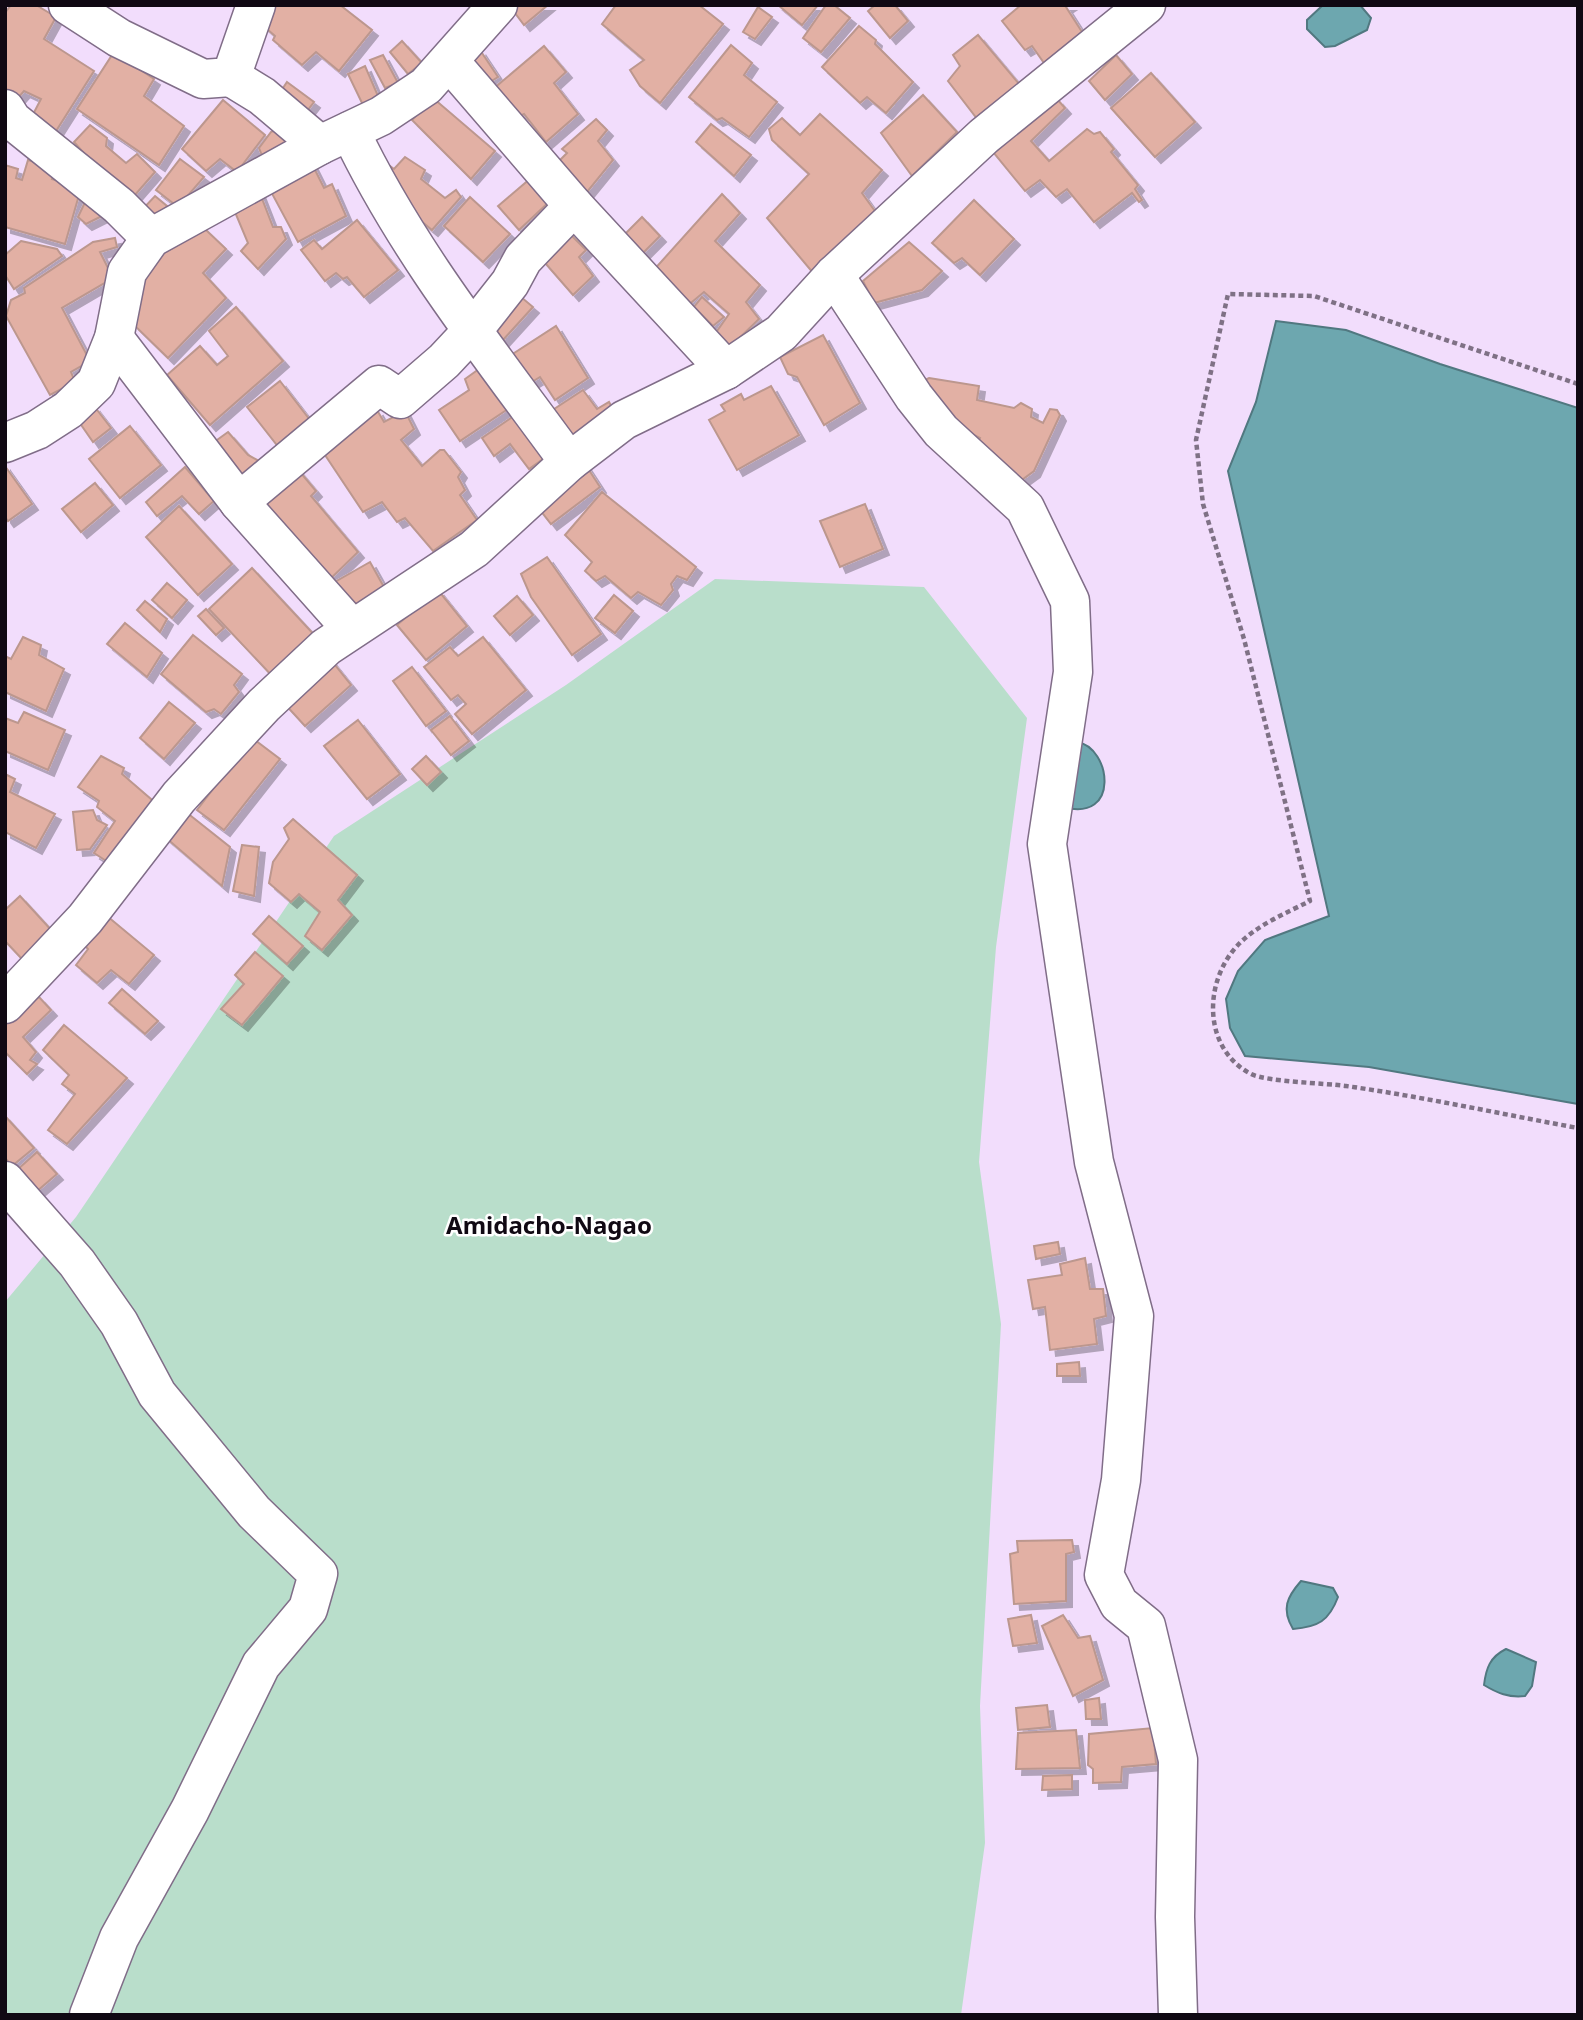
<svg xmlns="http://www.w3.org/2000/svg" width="1583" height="2020" viewBox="0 0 1583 2020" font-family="'Noto Sans',sans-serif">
<defs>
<filter id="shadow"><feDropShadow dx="6" dy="6" stdDeviation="0" flood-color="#0004"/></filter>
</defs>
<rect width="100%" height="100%" fill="#f2ddfc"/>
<polygon fill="#b9decb" points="715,579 924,587 1027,718 996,947 979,1162 1001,1324 980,1706 985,1843 961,2015 5,2015 5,1302 76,1217 334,836 566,685"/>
<g fill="#6da7af" stroke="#517880" stroke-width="2">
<polygon points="1323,5 1360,5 1371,18 1367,30 1335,46 1325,47 1307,29 1307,20"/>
<polygon points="1276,321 1346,330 1440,364 1578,408 1578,1104 1369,1067 1245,1056 1230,1028 1226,999 1238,971 1265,940 1329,916 1228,471 1256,402"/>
<path d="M1077 742C1111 747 1121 823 1063 807Z"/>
<path d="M1301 1581 1333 1588 1338 1597C1329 1621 1318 1627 1293 1629 1281 1609 1287 1597 1301 1581Z"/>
<path d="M1506 1649 1536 1662 1532 1686 1525 1696C1509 1698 1497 1693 1484 1685 1486 1668 1490 1657 1506 1649Z"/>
</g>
<g fill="#e2b0a4" stroke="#bc978e" stroke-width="2" filter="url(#shadow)">
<polygon points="11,5 36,5 56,17 44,39 94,71 51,139 28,124 41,99 24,91 11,106 5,93 5,13"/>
<polygon points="268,5 340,5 372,30 339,71 316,52 302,65 273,40 275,36 259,22"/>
<polygon points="509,5 548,5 524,25"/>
<polygon points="616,5 699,5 723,24 660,103 640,86 630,70 644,60 602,24"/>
<polygon points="778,5 818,5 802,25"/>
<polygon points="826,5 834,5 850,18 821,52 803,38"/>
<polygon points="875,5 895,5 908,21 890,38 868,11"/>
<polygon points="1021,5 1069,5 1066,7 1082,32 1044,63 1032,46 1025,50 1002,21"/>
<polygon points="758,7 772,17 755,39 743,32"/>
<polygon points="859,26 876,40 875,44 913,82 886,113 867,97 860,103 822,67"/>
<polygon points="978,35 1019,84 978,120 948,81 960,66 953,55"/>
<polygon points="402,41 422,63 408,74 390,52"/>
<polygon points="731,45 752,63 744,75 777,102 749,137 722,118 717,120 689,97"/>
<polygon points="544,46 566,72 554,83 578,114 546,142 524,114 515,118 492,90"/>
<polygon points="480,50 498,77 485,85 471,67"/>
<polygon points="114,52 154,79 144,96 184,126 159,165 77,109"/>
<polygon points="383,55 398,83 385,88 370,60"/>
<polygon points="1116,55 1132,74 1105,100 1089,81"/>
<polygon points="365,66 378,96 363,105 348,74"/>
<polygon points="1151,73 1195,122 1155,157 1111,108"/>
<polygon points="287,82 314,102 307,111 281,91"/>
<polygon points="923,95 957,132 912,176 881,133"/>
<polygon points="433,98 495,151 471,179 412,120"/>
<polygon points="1057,99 1065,108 1031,141 1049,161 1087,129 1094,134 1100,132 1114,149 1111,152 1138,185 1135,189 1142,200 1139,202 1132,193 1094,222 1067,189 1056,197 1040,180 1025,191 993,152"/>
<polygon points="223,100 265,135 237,172 220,159 206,171 182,149"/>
<polygon points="820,114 882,170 862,193 877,214 814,274 767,218 809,174 772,140 769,129 782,118 800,135"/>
<polygon points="596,119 607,130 598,141 613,160 583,197 555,165 567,153 562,149"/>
<polygon points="711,124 751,155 734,176 696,142"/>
<polygon points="90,125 107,138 106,146 126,163 137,154 155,172 128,203 74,142"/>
<polygon points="283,126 292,146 263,158 259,148 271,132"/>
<polygon points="405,157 425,170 421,179 445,198 456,190 461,197 432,230 398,202 386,163 394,169"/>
<polygon points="180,159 204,177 178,207 156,190"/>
<polygon points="28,160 56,168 52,179 81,188 65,244 5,227 5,165 18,169 16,178 22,180"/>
<polygon points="312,164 324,188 332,184 346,216 298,242 269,188"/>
<polygon points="531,178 550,201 519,230 498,206"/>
<polygon points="259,191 273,227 281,227 286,239 258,269 241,251 248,243 232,205"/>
<polygon points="722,194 740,213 715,241 760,285 746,302 759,319 729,348 715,334 729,314 704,292 686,307 652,272"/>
<polygon points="88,196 108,213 86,224 78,217"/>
<polygon points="155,196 167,206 154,223 140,212"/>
<polygon points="470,197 510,234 483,262 444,226"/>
<polygon points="974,200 1014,239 980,275 962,258 954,263 932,243"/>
<polygon points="642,217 660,236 641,255 623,236"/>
<polygon points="357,220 398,270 364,297 347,277 343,279 336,273 325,281 301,250 314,240 322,249"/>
<polygon points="205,229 226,249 203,273 226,298 168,358 133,324 142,275 159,256"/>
<polygon points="567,231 586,250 579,257 593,276 573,295 539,256"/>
<polygon points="115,238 117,247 100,252 113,278 62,308 90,361 71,372 75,382 50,395 6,316 11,300 25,293 24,288 93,242"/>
<polygon points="21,241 57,249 62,256 14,289 5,275 5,255"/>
<polygon points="909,242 942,271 922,290 874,303 863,281"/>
<polygon points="515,292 533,307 503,340 486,326"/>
<polygon points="702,297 724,317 713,326 694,307"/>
<polygon points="236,307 283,361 210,425 167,375 200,346 217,365 228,356 209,331"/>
<polygon points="556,326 588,378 555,400 540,377 527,385 508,357"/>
<polygon points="823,335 860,403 824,425 797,377 788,374 780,357"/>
<polygon points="486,364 514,405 460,441 439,410 469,390 465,379"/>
<polygon points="929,378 979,386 977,400 1014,408 1021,403 1032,409 1031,417 1043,423 1050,409 1057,410 1060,415 1034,471 1015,485 975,449 980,438 952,424 923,381"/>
<polygon points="280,381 313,424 280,449 247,407"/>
<polygon points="771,386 799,435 737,470 709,420 725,411 721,405 741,394 744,400"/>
<polygon points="583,390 597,409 609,402 614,411 564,444 545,415"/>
<polygon points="94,406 111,428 93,442 77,419"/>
<polygon points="377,410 384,422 405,411 414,429 401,440 422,466 440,450 444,450 461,472 458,477 465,490 460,495 477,520 433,551 405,518 397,522 382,502 363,512 323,452"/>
<polygon points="521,411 550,454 529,469 510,444 494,456 482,438"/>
<polygon points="130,426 161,465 120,498 89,459"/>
<polygon points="228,432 248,455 268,466 238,493 206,448"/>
<polygon points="585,464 600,487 551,524 533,501"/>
<polygon points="5,466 32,504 8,521 5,517"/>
<polygon points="295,466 316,491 311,496 358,552 322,587 252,506"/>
<polygon points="185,467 214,501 199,514 182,496 157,516 146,502"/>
<polygon points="95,483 113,505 81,532 62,509"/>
<polygon points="602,492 696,567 687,580 677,576 671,584 673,590 661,605 638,592 631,598 605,576 596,581 585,571 592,562 565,535"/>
<polygon points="865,504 883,549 840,567 820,521"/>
<polygon points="179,506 232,564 198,595 146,537"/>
<polygon points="547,557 601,634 572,655 531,597 521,574"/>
<polygon points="370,562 385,589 349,611 333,583"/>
<polygon points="252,568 319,640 275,679 209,609"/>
<polygon points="167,583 187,600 172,618 152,600"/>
<polygon points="438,590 467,626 426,660 397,625"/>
<polygon points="614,595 633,611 615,633 595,618"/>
<polygon points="517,596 533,615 510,635 494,616"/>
<polygon points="145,601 167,619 160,632 137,610"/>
<polygon points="206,609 224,628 216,635 198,616"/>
<polygon points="125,623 162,653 147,677 107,644"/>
<polygon points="193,635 242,674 234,685 239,692 221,714 214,709 206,712 161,674"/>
<polygon points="23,637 41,645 39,655 64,669 46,711 5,692 5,656 11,659"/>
<polygon points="483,637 526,690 472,734 455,714 466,704 458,695 451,700 424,667 450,647 458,656"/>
<polygon points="331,660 351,685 305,726 283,702"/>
<polygon points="412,667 446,711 426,726 393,681"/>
<polygon points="169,702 195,723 164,759 140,738"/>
<polygon points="24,712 65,730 48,770 5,751 5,718 18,723"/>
<polygon points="450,716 469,741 451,755 431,730"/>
<polygon points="358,720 400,774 367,799 324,746"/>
<polygon points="247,734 280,759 224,830 197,810 243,750"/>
<polygon points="101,756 124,768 122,774 159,806 114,866 94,853 115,821 97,807 99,801 78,787"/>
<polygon points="426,756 441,772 427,785 412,769"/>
<polygon points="5,774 15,779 10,792 55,814 36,848 5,832"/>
<polygon points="93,810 97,820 107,825 90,849 77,850 73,812"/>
<polygon points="186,812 230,847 222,886 165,837"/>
<polygon points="293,819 357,875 338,900 352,915 322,950 305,936 320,912 299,894 291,902 269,883 273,862 289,839 284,828"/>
<polygon points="242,845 259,847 254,896 233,891"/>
<polygon points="20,896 53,932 23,960 5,941 5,910"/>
<polygon points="107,916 154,955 129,984 111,970 97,983 76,965 88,949 82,942"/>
<polygon points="269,916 303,946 287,964 253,934"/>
<polygon points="255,952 283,976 242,1025 221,1009 244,984 235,975"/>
<polygon points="122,989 158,1021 145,1034 109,1003"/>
<polygon points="39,997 51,1010 23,1037 36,1052 30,1060 37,1064 27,1074 5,1052 5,1020"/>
<polygon points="64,1025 127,1078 67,1144 48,1130 75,1094 62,1084 69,1075 43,1050"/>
<polygon points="5,1116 34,1148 12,1166 5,1158"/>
<polygon points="37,1152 57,1174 36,1192 17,1170"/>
<polygon points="1058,1242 1060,1254 1036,1259 1034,1246"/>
<polygon points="1085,1258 1090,1289 1103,1289 1106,1316 1094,1319 1097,1344 1050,1350 1045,1307 1033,1309 1028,1280 1062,1275 1060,1264"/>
<polygon points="1079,1362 1080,1376 1057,1376 1057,1364"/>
<polygon points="1072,1540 1074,1552 1066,1554 1066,1601 1014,1604 1010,1554 1018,1552 1017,1541"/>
<polygon points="1031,1615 1037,1643 1013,1646 1008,1619"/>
<polygon points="1063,1615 1078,1638 1090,1636 1103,1680 1073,1696 1042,1626"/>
<polygon points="1099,1698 1101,1719 1086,1719 1085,1700"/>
<polygon points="1047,1705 1050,1727 1018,1730 1016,1708"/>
<polygon points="1153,1728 1156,1764 1122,1767 1121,1782 1093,1783 1093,1769 1088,1765 1089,1734"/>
<polygon points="1076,1730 1080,1768 1016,1769 1018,1733"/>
<polygon points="1072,1775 1072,1789 1042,1790 1043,1776"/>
</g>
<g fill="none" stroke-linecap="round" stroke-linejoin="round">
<g stroke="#806d88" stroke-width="41">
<g id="minor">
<polyline points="68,5 119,38 203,79 231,77 256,5"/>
<polyline points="450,62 574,206 726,370"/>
<polyline points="231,77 262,96 320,145"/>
<polyline points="5,109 12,120 119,206 151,238"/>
<path d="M350 131C407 251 491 355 569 462"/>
<polyline points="834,275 914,397 941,431 1025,508 1070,601 1073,672 1047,844 1094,1162 1134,1316 1121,1480 1104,1575 1119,1604 1146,1626 1178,1760 1175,1917 1178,2015"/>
<polyline points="114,338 239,502 352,629"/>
<polyline points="5,443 37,430 68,410 96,383 114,338 127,272 151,238 320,145 381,116 426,86 498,5"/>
<polyline points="239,502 379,385 400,399 444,361 473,330 510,283 523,259 574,206"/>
<polyline points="5,1004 85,919 179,797 264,705 326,647 474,549 569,462 624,420 726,370 781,333 834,275 984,136 1146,5"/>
<polyline points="5,1181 77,1263 119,1323 157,1394 254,1512 318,1574 308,1609 261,1665 190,1810 119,1938 89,2015"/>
</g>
</g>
<path stroke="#7f7185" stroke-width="4.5" stroke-dasharray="5 3.5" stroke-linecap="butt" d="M1578 384 1314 296 1228 294 1196 440 1203 504 1244 639 1310 901C1286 913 1255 926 1237 946 1203 983 1203 1049 1251 1074 1268 1082 1325 1083 1346 1086 1424 1097 1501 1114 1578 1128"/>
<use href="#minor" stroke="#fff" stroke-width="38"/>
</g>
<g text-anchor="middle" stroke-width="5" stroke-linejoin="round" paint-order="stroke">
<g font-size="24" font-weight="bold" fill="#100913" stroke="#fff">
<text x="549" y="1234">Amidacho-Nagao</text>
</g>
</g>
<rect width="1583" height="2020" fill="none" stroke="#100913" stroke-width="14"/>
</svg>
